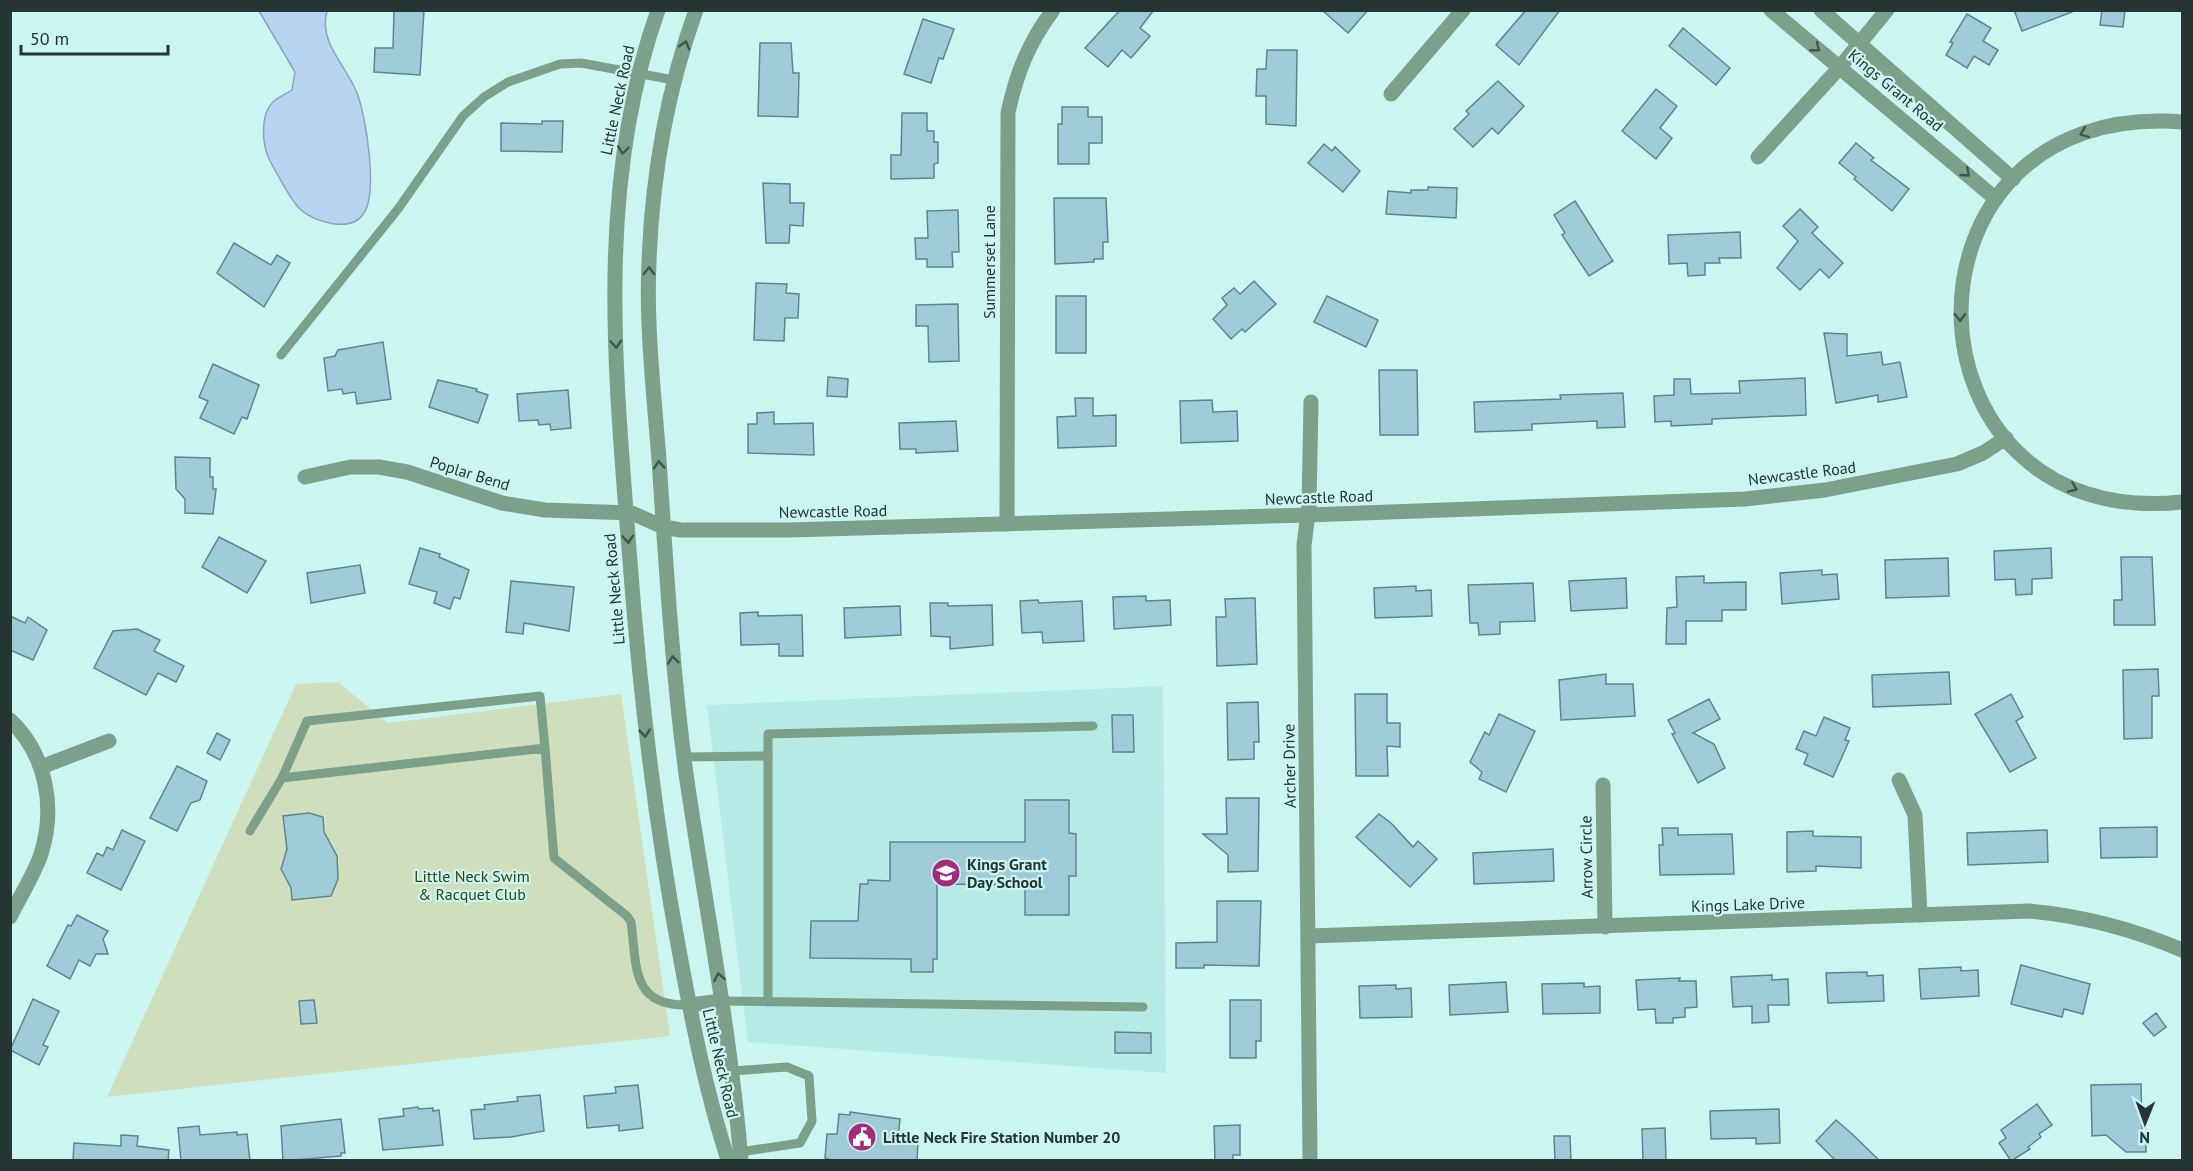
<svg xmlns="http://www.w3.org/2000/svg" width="2193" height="1171" viewBox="0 0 2193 1171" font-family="'PT Sans',sans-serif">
<rect width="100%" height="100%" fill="#caf5f1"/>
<polygon fill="#b6eae5" points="1163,686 1166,1073 748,1042 707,705"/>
<polygon fill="#cfdfbd" points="338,682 388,723 621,694 670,1036 107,1097 296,684"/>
<path fill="#b9d4f2" stroke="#8ca4b9" stroke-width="1.5" d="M259 11H327C318 42 346 65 357 93 366 116 378 192 364 213 352 233 315 223 300 209 291 201 275 170 269 159 262 144 260 114 273 102 278 97 286 94 292 90L295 72Z"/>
<g fill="#9fcbd9" stroke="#608490" stroke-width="1.5">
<polygon points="394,10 424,10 420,75 374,72 375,48 393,48"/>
<polygon points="1120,10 1154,10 1140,28 1150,36 1131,58 1122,50 1108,67 1085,48"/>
<polygon points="1322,10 1368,10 1348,33"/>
<polygon points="1526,10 1560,10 1519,65 1496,45"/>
<polygon points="2014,10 2072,10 2072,12 2022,31"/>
<polygon points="2102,10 2125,10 2123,27 2100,25"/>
<polygon points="1967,14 1991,28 1983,41 1998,50 1989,65 1974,56 1967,68 1946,55 1953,43 1950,42"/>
<polygon points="923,19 954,29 943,59 939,58 931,83 904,74"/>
<polygon points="1683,28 1730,68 1716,85 1669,46"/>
<polygon points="760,43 791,43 793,73 799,73 798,117 758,116"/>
<polygon points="1267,50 1297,50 1296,126 1266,124 1266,96 1256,96 1257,69 1266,69"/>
<polygon points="1498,81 1524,106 1498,134 1492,128 1473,147 1454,129 1469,114 1466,111"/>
<polygon points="1656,89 1677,106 1660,128 1672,138 1656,159 1622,131"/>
<polygon points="1062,107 1088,107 1088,117 1102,117 1102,143 1089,143 1089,164 1058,164 1058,124 1062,124"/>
<polygon points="902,113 927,113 927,131 934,131 934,142 938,142 938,163 934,164 934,178 891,179 891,155 901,155"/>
<polygon points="542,121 563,121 562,152 501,151 501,123 542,124"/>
<polygon points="1856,143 1874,158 1871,160 1909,189 1892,211 1854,179 1856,177 1839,163"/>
<polygon points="1324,144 1332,151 1335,147 1360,171 1343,192 1308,163"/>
<polygon points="763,183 790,184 790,203 804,203 803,226 790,225 789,243 766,243"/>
<polygon points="1428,187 1457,188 1456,218 1386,214 1388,191 1411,193 1411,190 1428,190"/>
<polygon points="1054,198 1106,198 1108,242 1103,242 1103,259 1094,259 1094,262 1055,264"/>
<polygon points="1575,201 1613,261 1589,276 1562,235 1565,233 1554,215"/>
<polygon points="1800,209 1818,227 1812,233 1843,263 1829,278 1820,269 1800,290 1777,268 1798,241 1783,226"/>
<polygon points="958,210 959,252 952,252 953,267 927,267 927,259 916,259 915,238 928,238 927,211"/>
<polygon points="1740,232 1741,258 1719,258 1720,263 1705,263 1705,275 1688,276 1687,263 1669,264 1668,235"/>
<polygon points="234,243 271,265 277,255 290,263 264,307 217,273"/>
<polygon points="1254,281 1276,304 1245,332 1242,329 1231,339 1213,319 1227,305 1222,298 1234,288 1240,294"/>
<polygon points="756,283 787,284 786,293 799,294 798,318 785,318 784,341 754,340"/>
<rect x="1056" y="296" width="30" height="57"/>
<polygon points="1327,296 1378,320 1366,347 1314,322"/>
<polygon points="958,304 959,361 929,362 928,326 916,326 916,305"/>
<polygon points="1824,333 1847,334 1847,356 1881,352 1883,365 1900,362 1907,397 1878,402 1878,395 1836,403"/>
<polygon points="383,342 391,399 357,404 355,392 343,394 342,389 328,391 324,358 335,356 338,350"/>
<polygon points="213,364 259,385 247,419 242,417 234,434 200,418 208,401 199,397"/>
<polygon points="1379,370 1417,370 1418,435 1380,435"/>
<polygon points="828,377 848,379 847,397 827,396"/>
<polygon points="1805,378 1806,415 1712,419 1712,424 1671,426 1671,421 1655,422 1654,396 1674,395 1674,379 1690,379 1691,394 1740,393 1739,381"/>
<polygon points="438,380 477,389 476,391 488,395 478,423 429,407"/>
<polygon points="568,390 571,428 551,430 550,424 539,425 538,420 519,421 517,394"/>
<polygon points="1623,393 1625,427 1597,428 1597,421 1532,424 1532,430 1475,432 1474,402 1561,399 1560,395"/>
<polygon points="1075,398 1093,398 1093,416 1116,415 1116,446 1058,448 1057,417 1076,416"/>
<polygon points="1212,400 1213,412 1237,411 1238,441 1181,443 1180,401"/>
<polygon points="774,412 774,424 813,423 814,455 748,453 748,424 757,424 757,413"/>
<polygon points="956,421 958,451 916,453 916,449 900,449 899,423"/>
<polygon points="175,457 210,458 210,477 213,477 213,489 216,489 213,514 185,513 185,499 176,489"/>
<polygon points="219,537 266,561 247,593 202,567"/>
<polygon points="420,548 440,554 439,557 469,570 460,599 454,597 450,609 434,603 437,592 409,584"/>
<polygon points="2051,548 2052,578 2032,579 2032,594 2016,595 2015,579 1995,580 1994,551"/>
<polygon points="2121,557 2152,557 2155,625 2114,625 2114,600 2122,600"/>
<polygon points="1948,558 1949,596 1886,598 1885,560"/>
<polygon points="360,565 365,593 311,603 307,573"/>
<polygon points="1822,570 1822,575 1837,574 1839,599 1782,604 1780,573"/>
<polygon points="1704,576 1704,583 1746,582 1746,610 1722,610 1722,621 1686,621 1686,644 1666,644 1667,608 1677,607 1676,577"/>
<polygon points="1626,578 1627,608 1571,611 1569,581"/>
<polygon points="511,581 574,587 569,631 524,623 523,634 506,632"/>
<polygon points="1533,583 1535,621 1500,622 1500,634 1479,635 1478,623 1470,623 1468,585"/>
<polygon points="1416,586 1416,591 1431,590 1432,616 1375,618 1374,588"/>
<polygon points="1146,596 1146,601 1170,600 1171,625 1114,629 1113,597"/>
<polygon points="1255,598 1257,664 1217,666 1216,617 1226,617 1225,599"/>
<polygon points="1038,600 1039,603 1082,601 1084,641 1043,643 1042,632 1022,633 1020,601"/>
<polygon points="930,603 948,603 948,606 992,605 993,645 950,649 950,637 931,636"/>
<polygon points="900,606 901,635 845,638 844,608"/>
<polygon points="758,612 758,616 802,615 803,656 779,656 779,644 741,645 740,613"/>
<polygon points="10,616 25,623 28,617 47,630 33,660 10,650"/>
<polygon points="137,629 160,640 154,651 184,666 176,682 158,673 146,695 94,668 113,631"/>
<polygon points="2158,669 2159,696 2152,696 2152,738 2124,739 2123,670"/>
<polygon points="1949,672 1951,704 1873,707 1872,675"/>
<polygon points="1606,674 1606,684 1633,684 1635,716 1561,720 1559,680"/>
<polygon points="1355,694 1387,694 1387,723 1400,723 1400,747 1387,746 1388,776 1356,776"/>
<polygon points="2011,694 2023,717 2016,721 2036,758 2010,772 1975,714"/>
<polygon points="1709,699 1720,719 1693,733 1714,744 1725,768 1698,783 1672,734 1675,733 1668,720"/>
<polygon points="1258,702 1259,742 1254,742 1254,759 1228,760 1227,703"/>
<polygon points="1499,714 1535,731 1506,792 1479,779 1482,772 1470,762 1485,732 1489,735"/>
<polygon points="1112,715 1133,715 1134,752 1113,752"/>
<polygon points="1824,717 1850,728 1845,740 1849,741 1833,777 1804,764 1808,754 1796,749 1804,731 1816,736"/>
<polygon points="217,733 230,740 220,760 207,753"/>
<polygon points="177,766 207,781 200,800 191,803 177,831 150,818"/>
<polygon points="1226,798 1259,798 1258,871 1228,872 1228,855 1203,834 1227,834"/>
<polygon points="1025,800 1069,800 1069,833 1076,834 1076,876 1069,876 1069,915 1025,915 1025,885 937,884 937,959 933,959 933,972 911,972 911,959 810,958 811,921 858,921 860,884 868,884 868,880 890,881 890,842 1025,842"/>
<polygon points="309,813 323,817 324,832 337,856 338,879 331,896 292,900 291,888 281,869 287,849 283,816"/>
<polygon points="1379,814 1391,823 1413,847 1418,841 1437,859 1410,887 1356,837"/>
<polygon points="2157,827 2157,857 2101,858 2100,828"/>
<polygon points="1662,828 1678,828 1678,835 1732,834 1734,874 1660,875 1659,845 1663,845"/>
<polygon points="122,830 145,841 121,890 87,873 97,853 103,856 107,847 113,850"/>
<polygon points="2047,830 2048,862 1968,865 1967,833"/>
<polygon points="1813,831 1813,836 1861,837 1861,868 1816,866 1816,871 1787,872 1787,832"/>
<polygon points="1553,849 1554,881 1474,884 1473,853"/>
<polygon points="1217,901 1261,901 1259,966 1204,965 1204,968 1176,968 1176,943 1217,942"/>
<polygon points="77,915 108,931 103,939 108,954 96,954 90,966 79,960 70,979 47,966 68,925 71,926"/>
<polygon points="2021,965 2090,984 2083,1014 2064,1009 2062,1017 2011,1004"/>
<polygon points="1961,967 1961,971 1978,970 1979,996 1921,999 1919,969"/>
<polygon points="1867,972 1867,976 1883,975 1884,1001 1828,1003 1826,973"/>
<polygon points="1772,975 1772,980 1788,979 1789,1005 1768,1005 1769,1022 1752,1023 1752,1006 1733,1007 1731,977"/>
<polygon points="1680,978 1679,981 1696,981 1697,1007 1685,1008 1685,1017 1673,1018 1673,1023 1656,1023 1655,1009 1638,1010 1636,980"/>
<polygon points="1506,982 1508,1012 1450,1015 1449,985"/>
<polygon points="1584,983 1584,987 1600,986 1600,1013 1543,1014 1542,984"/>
<polygon points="1396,985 1396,989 1411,988 1412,1017 1360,1018 1359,986"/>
<polygon points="33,999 59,1011 43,1045 48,1047 39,1065 10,1050"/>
<polygon points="314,1000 317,1023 301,1024 299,1001"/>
<polygon points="1230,1000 1261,1000 1261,1041 1256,1041 1256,1058 1230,1058"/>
<polygon points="2156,1013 2166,1027 2154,1036 2143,1023"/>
<polygon points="1115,1032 1151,1033 1151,1053 1115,1053"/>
<polygon points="2141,1084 2142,1128 2146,1127 2146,1152 2126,1152 2106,1135 2092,1136 2091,1085"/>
<polygon points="638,1085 643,1128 619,1131 619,1125 587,1128 584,1096 616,1093 615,1087"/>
<polygon points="540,1095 544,1131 511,1137 474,1139 471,1110 485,1109 484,1105 518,1101 517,1097"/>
<polygon points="2037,1104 2052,1125 2039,1134 2041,1137 2028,1147 2030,1149 2011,1161 1999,1143 2006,1138 2001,1130"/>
<polygon points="418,1107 419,1109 433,1108 433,1111 439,1110 443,1145 383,1150 379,1119 404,1116 403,1109"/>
<polygon points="1779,1109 1780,1143 1756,1144 1756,1138 1711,1139 1710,1111"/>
<polygon points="850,1112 900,1119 898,1140 918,1142 917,1161 834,1161 825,1158 827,1134 837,1134 839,1114 850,1115"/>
<polygon points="341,1119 345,1153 341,1153 341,1156 283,1161 281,1126"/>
<polygon points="1836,1120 1851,1133 1880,1161 1836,1161 1816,1141"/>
<polygon points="1240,1125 1240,1155 1233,1155 1233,1161 1215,1161 1214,1126"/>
<polygon points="199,1126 200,1135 237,1132 237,1135 247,1134 250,1161 181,1161 178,1128"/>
<polygon points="1665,1128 1666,1161 1643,1161 1642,1129"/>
<polygon points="121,1135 138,1136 137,1146 169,1150 168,1161 73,1161 74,1143 121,1146"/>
<polygon points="1554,1136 1570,1136 1571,1161 1555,1161"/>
</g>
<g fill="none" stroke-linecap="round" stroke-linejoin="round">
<g stroke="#7da08b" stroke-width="9">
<polyline points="281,355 398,209 463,116 484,97 508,82 560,64 581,63 674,80"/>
<polyline points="684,757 768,756"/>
<polyline points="282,778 307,721 540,696 545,748"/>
<path d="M250 831 282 778 545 748 554 858 627 916 631 922C637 967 631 1007 689 1005"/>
<polyline points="723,1001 1143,1007"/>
<polyline points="768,1002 768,734 1093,726"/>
<polyline points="732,1071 787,1067 809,1076 812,1121 800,1143 740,1152"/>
</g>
<g stroke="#7da08b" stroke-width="15">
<polyline points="1771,10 1996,199"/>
<polyline points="1821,10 2013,179"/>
<polyline points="1391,94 1463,10"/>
<path d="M2182 122C1882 99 1893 533 2182 502"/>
<polyline points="1758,157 1840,67 1887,10"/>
<polyline points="305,477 350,467 379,467 407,472 502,503 545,510 632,513 663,527 681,530 789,530 1308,515 1745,499 1825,490 1957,464 1983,453 2006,438"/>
<path d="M1007 524 1008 113C1016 74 1029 42 1053 10"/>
<path d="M10 720C46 754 56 807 41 854 34 875 20 896 10 917"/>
<polyline points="41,767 109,741"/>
<polyline points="1899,780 1915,815 1920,915"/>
<polyline points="1603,785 1605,927"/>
<path d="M1309 936 2030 911C2083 916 2133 929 2182 950"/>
<polyline points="689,1005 723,1001"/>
<polyline points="1310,1160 1304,545 1309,506 1311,402"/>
</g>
<g stroke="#7da08b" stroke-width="15">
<path d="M658 10C596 185 615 369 629 549 639 684 654 817 679 950 692 1021 706 1092 728 1160"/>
<path d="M696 10C667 91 652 176 649 262 646 327 654 394 659 460 666 564 672 669 686 774 705 903 730 1030 741 1160"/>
</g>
</g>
<defs><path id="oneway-chevron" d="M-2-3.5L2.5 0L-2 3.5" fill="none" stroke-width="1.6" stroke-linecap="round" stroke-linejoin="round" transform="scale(1.5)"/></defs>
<g stroke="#3f554d">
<use href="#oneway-chevron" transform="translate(685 45) rotate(-73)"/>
<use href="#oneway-chevron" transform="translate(1816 48) rotate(39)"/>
<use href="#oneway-chevron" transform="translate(2084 133) rotate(159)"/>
<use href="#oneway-chevron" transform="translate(623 150) rotate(98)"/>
<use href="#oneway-chevron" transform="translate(1966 173) rotate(41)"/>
<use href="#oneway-chevron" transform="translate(649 271) rotate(-90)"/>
<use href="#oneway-chevron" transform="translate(1960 317) rotate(89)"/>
<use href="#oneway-chevron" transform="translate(616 344) rotate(87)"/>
<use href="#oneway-chevron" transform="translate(659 465) rotate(-94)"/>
<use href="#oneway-chevron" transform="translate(2073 488) rotate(23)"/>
<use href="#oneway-chevron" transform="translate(628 539) rotate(86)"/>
<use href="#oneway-chevron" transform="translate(673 660) rotate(-96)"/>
<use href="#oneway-chevron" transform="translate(645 733) rotate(84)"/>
<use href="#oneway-chevron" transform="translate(719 977) rotate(-100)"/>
</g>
<defs>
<g id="school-disc" transform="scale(1.5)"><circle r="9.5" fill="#a5297d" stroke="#caf5f1"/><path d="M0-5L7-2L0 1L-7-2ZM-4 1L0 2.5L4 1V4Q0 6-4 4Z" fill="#fff"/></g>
<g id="civic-disc" transform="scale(1.5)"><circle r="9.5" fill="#a5297d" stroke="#caf5f1"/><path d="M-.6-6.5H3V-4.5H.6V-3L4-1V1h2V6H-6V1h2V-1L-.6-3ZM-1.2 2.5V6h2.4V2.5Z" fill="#fff"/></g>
</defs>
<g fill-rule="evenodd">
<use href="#school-disc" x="946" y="873"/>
<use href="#civic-disc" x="862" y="1137"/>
</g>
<g text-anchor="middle" stroke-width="4.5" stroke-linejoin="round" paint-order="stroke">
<g font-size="16" fill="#243533" stroke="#caf5f1">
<text transform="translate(1896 90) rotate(40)" y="6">Kings Grant Road</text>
<text transform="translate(617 100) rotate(-78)" y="6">Little Neck Road</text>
<text transform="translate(989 262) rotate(-90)" y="6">Summerset Lane</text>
<text transform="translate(470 473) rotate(17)" y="6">Poplar Bend</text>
<text transform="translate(1802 473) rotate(-7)" y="6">Newcastle Road</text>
<text transform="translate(1319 497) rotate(-2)" y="6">Newcastle Road</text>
<text transform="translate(833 511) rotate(-1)" y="6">Newcastle Road</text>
<text transform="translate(614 589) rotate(-95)" y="6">Little Neck Road</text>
<text transform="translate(1289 766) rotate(-91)" y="6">Archer Drive</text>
<text transform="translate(1586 857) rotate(-91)" y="6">Arrow Circle</text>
<text transform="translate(1748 904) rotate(-2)" y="6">Kings Lake Drive</text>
<text transform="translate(721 1063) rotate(77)" y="6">Little Neck Road</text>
</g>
<g font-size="16" font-weight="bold" fill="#243533" stroke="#caf5f1" text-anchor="start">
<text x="967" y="870">Kings Grant<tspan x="967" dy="18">Day School</tspan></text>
<text x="883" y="1143">Little Neck Fire Station Number 20</text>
</g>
<g font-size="16" fill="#31440f" stroke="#caf5f1">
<text x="472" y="882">Little Neck Swim<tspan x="472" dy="18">&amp; Racquet Club</tspan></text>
</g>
</g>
<rect width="2193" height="1171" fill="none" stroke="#243533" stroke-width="24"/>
<g transform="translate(2145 1123) rotate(181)" stroke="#caf5f1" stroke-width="4.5" paint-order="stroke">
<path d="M0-4.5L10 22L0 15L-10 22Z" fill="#243533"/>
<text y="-9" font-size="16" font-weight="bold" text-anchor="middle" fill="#243533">N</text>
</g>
<path d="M21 45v9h147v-9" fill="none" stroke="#243533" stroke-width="3"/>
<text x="30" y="45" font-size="18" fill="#243533" stroke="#caf5f1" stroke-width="4.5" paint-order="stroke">50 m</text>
</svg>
